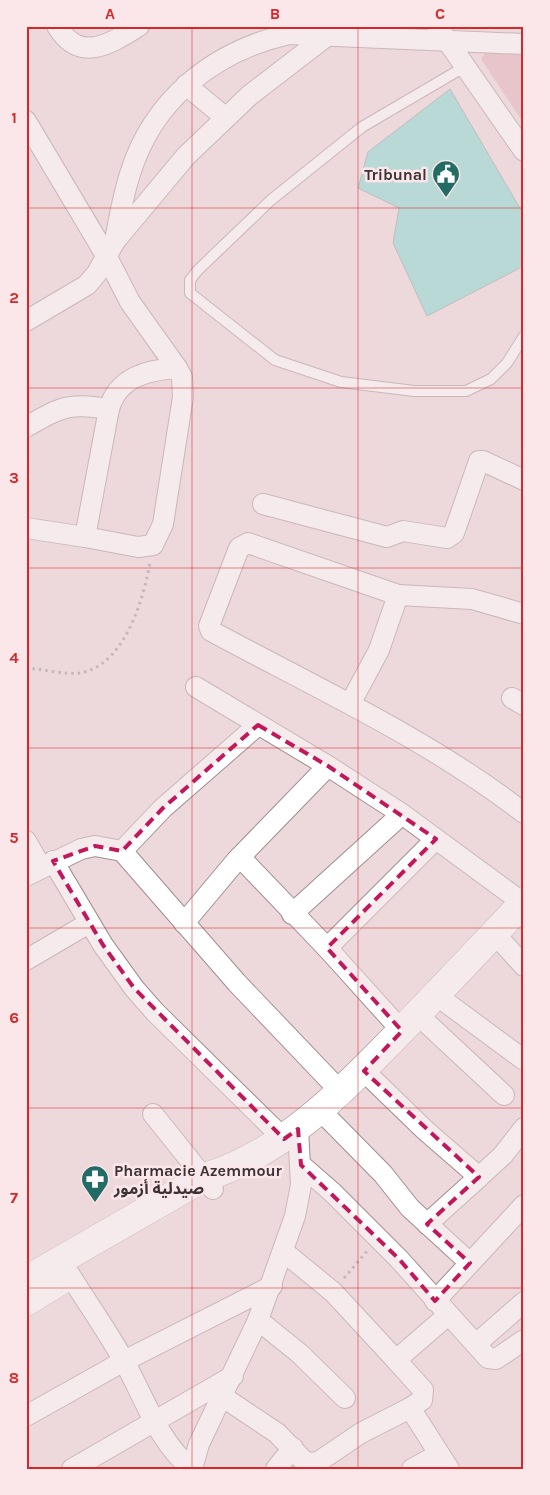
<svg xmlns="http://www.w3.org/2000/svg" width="550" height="1495" viewBox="0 0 550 1495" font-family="Karla,'Noto Sans Arabic',sans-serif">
<rect width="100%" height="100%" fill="#edd9dc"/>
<polygon fill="#dfadb5" points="488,48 524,48 524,124 481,59"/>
<polygon fill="#7bd9ce" stroke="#879b98" points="450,89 524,215 524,266 427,316 393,243 399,208 358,188 368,152"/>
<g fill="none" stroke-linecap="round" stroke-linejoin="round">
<g stroke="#a08e91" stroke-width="12">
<polyline id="lane" points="466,66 362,127 271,200 198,270 190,280 190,293 275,360 341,382 414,391 466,391 491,379 507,363 524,336"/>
</g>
<g stroke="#a08e91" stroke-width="22">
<g id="street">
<path d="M57 26C80 64 110 44 139 26"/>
<polyline points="437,26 524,151"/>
<polyline points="186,85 226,118"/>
<path d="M26 121 107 257 130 302 177 368 182 377 183 397 163 524 153 545 138 547 85 537 109 409C69 402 61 407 26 427"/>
<path d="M115 241C119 218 123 196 130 174 153 99 214 51 289 34L524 44"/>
<polyline points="26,321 87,285 97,273 115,241 186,156 250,95 328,35"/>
<path d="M109 409C118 377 147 370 177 368"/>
<polyline points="263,504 387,537 403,531 447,538 454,533 479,461 483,461 524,480"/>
<polyline points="26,528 85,537"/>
<path d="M524 614 472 599 398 595 248 543 239 548 209 626 211 631C317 688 428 739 524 813"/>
<polyline points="196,687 328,766 402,814 523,903"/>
<polyline points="512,698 524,705"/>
<polyline points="350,704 379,650 398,595"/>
<polyline points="26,841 41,867"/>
<polyline points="122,851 163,808 258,725"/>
<polyline points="240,857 327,948"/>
<polyline points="53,861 103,945 134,988 155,1012 284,1139"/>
<polyline points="26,876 81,849 95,846 122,851 237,983 340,1091"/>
<polyline points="292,914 402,814"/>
<polyline points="184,923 236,861 328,766"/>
<polyline points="495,934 524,966"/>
<polyline points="26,960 89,923"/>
<polyline points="436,995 524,1060"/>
<polyline points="418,1015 504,1095"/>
<polyline points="402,1031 327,948 436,839"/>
<polyline points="364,1071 426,1131 479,1177 427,1224"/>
<polyline points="319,1109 383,1174 410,1208 470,1263"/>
<polyline points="153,1114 213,1189"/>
<polyline points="301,1165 332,1192 399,1259 488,1358 496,1359 524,1340"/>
<polyline points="479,1177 503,1155 524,1128"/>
<polyline points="284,1252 333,1292 396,1360 448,1315"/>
<path d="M62 1262C82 1296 106 1328 125 1363 145 1399 159 1443 192 1469"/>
<polyline points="435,1301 524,1205"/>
<polyline points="258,1320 299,1353 345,1398"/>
<polyline points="476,1344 524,1302"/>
<polyline points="396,1360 423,1390 422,1400 410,1408 449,1469"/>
<polyline points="223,1397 277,1433 303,1460 309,1463 318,1462 361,1433 410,1408"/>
<polyline points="26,1416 124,1361 272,1286"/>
<polyline points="72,1469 233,1376"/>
<polyline points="192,1469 199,1444 258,1320 295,1216 301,1185 298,1129"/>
<polyline points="276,1469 293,1448"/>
<polyline points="412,1469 439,1454"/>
</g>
</g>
<g stroke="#a08e91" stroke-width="29">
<g id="secondary">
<path d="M26 1280 205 1177C284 1153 344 1089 401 1031 442 989 483 945 524 902"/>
<polyline points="26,1302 65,1278"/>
</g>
</g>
<g stroke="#9a8c8e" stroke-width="3" stroke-dasharray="2.5 4" stroke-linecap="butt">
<path d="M26 668C41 669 66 675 80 673 124 666 144 599 150 562"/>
<polyline points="344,1278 368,1250"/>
</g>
<use href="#lane" stroke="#fff" stroke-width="10"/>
<use href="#street" stroke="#fff" stroke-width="20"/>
<use href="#secondary" stroke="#fff" stroke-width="28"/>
</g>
<path d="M0 0H550V1495H0ZM258 725 328 766 436 839 327 948 402 1031 364 1071 479 1177 427 1224 470 1263 435 1301 399 1259 301 1165 298 1129 284 1139 134 988 103 945 53 861 95 846 122 851 163 808Z" fill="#edd9dc" fill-opacity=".55" fill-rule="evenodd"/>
<path fill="none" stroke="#c2185b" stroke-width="4" stroke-dasharray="10 6" stroke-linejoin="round" d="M258 725 328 766 436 839 327 948 402 1031 364 1071 479 1177 427 1224 470 1263 435 1301 399 1259 301 1165 298 1129 284 1139 134 988 103 945 53 861 95 846 122 851 163 808Z"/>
<path fill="none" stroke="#d62828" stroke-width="1" stroke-opacity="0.55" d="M192 26V1469M358 26V1469M26 208H524M26 388H524M26 568H524M26 748H524M26 928H524M26 1108H524M26 1288H524"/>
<defs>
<g id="civic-pin" transform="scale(1.4375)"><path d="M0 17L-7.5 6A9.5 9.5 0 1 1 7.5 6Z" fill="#226c65" stroke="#fbe6e9"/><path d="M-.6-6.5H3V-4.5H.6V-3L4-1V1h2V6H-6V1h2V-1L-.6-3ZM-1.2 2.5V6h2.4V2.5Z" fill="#fff"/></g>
<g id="pharmacy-pin" transform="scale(1.4375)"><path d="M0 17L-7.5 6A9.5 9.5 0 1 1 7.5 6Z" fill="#226c65" stroke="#fbe6e9"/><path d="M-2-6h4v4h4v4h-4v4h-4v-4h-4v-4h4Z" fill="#fff"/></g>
</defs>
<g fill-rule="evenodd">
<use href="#civic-pin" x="446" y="174"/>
<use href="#pharmacy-pin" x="95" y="1179"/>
</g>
<g text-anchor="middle" stroke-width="5" stroke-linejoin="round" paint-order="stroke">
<g font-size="16" font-weight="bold" fill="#3a3234" stroke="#fbe6e9" text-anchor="end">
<text x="427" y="180">Tribunal</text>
<text x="114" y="1176" text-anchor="start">Pharmacie Azemmour<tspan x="114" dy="18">صيدلية أزمور</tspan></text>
</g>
</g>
<rect width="550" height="1495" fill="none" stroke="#fbe6e9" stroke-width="55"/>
<rect x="28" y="28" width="494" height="1440" fill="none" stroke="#d62828" stroke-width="2"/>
<g font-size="16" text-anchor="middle" font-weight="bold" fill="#d62828">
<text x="110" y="19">A</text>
<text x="275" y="19">B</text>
<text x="440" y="19">C</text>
<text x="14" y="123">1</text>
<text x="14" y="303">2</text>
<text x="14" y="483">3</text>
<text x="14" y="663">4</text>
<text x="14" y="843">5</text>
<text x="14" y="1023">6</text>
<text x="14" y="1203">7</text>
<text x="14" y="1383">8</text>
</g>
</svg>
